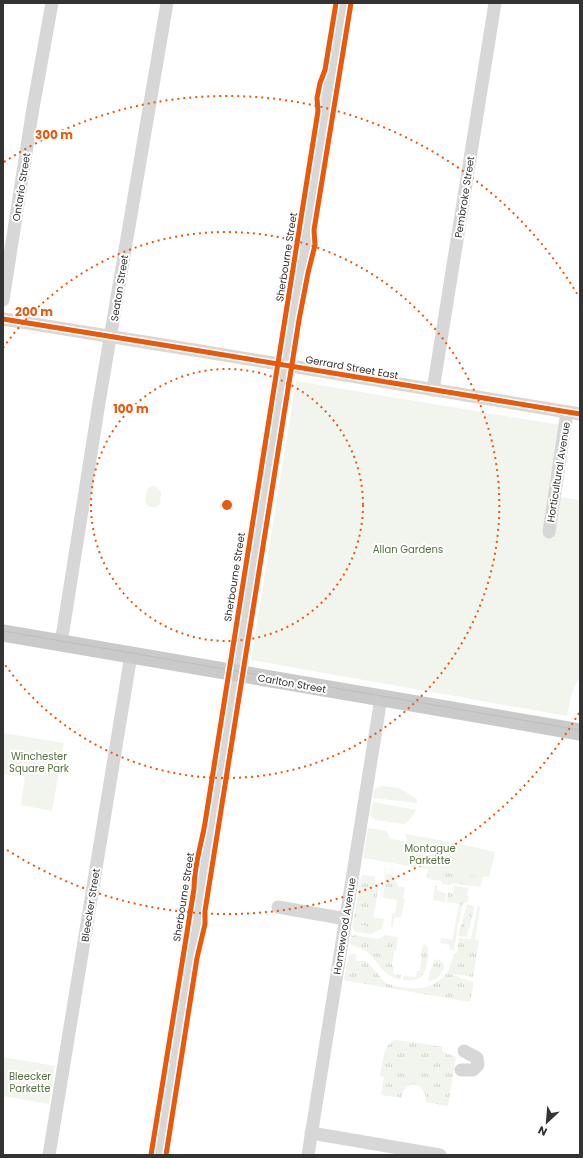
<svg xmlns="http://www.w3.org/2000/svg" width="583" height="1158" viewBox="0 0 583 1158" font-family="Poppins,sans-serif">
<defs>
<pattern id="grass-tufts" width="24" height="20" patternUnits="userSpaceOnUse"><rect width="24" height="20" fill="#f1f5ed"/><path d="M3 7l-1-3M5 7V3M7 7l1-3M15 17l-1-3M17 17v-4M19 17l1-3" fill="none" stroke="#cfd2cc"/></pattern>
</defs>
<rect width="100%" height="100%" fill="#fff"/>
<g fill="url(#grass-tufts)">
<polygon points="368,828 386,831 390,839 408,842 405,834 450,842 495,852 489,877 485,876 482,878 481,887 452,883 450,885 442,884 442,881 427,879 428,869 364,858 402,845"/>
<polygon points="386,874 393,875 398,886 399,887 397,900 384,898 383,896"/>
<polygon points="364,875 375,877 374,879 377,885 379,884 375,909 373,917 384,919 382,929 379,930 378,926 368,927 360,925 358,925 358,932 355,931 352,928 361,876"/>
<polygon points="435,886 437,886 437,890 446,894 445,902 433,900"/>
<polygon points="448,892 469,896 467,902 464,903 462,906 459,904 447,902"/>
<polygon points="467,904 474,906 474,907 470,928 468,929 467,937 458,936 460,927 461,926"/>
<polygon points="458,924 454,951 450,950 449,945 440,943 441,938 453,940 455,926"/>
<path d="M354 935 378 939 385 935 398 937 396 951H394L392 966 394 967 393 974 401 975 400 980C379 974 379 959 364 950 358 947 353 947 350 943L351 937Z"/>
<polygon points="459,938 479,940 473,977 447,973 450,967 454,953 457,953"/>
<path d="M424 944 426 945 428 948C427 968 427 983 403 980L404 976 416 977 417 971H420L422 955H420Z"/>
<path d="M437 959 443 962 444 968C441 975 436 980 429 981L428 980 433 962Z"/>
<path d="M356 961H366L385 982 388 984C411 990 430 993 447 973L458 976V977L473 982V988L470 1002 348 981 351 962Z"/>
<path d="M395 1040 421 1043 442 1047 443 1052 456 1057 448 1106 426 1102C427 1090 415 1077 405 1089 403 1091 402 1095 401 1098L381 1095 384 1077 380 1076C383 1064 382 1045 395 1040Z"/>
</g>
<g fill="#f1f5ed">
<polygon points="296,381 560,425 544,530 553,539 560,497 580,500 580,677 572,692 567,716 251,660"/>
<polygon points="152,486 157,487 161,492 160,504 155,507 149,507 145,502 147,489"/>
<polygon points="3,733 64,743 52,811 21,805 25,777 3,774"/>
<polygon points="383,786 399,788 417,799 417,803 373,798 374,789"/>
<polygon points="373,802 416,810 411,818 405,824 376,820 370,815"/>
<polygon points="368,828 386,831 390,839 408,842 405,834 450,842 495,852 489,877 485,876 482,878 363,858"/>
<polygon points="454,886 468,888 467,896 453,893"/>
<polygon points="399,887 405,887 403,899 405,899 401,917 394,918 393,927 391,926 392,913 395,914"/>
<polygon points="459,904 462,906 459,923 455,926"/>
<polygon points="478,905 480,908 475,940 471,939"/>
<polygon points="358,925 363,925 368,927 373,925 377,925 379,930 371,934 358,932"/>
<path d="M358 937 369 940 380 941 382 939 388 941V945C379 951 375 944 366 943 363 942 361 944 357 943Z"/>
<polygon points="352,954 356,954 356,961 351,963 348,981 344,980 348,956"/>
<path d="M411 1055 419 1059H431L434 1063V1068C419 1071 415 1072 404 1061L407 1057Z"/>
<polygon points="3,1057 55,1066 49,1104 3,1096"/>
</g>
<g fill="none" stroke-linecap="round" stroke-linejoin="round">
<g stroke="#d7d7d7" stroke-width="13">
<polyline points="3,300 33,108 52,3"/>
<polyline points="3,319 194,350 580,414"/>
<polyline points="433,390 495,3"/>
<polyline points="549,532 567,412"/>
<polyline points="59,643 63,631 99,403 167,3"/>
<polyline points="278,907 346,919"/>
<polyline points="461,1070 473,1070 478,1065 477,1058 464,1051"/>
<polyline points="311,1133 440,1155"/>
<polyline points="49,1155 131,655"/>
<polyline points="158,1155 343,3"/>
<polyline points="308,1155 381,698"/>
</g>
<polyline stroke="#cacaca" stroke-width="17" points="3,633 580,732"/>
<polyline stroke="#bebebe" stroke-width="1" points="3,631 580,730"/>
<g stroke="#fff" stroke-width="8">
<g id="cycleway">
<polyline points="3,319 194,350 580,414"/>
<path d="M151 1155 194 889C194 864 201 847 205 823L318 111 317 98 320 83 325 70 336 3"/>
<polyline points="166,1155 197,958 205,924 205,911 299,320 308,273 315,245 314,230 351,3"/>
</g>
</g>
<use href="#cycleway" stroke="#e8590c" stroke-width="5"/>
</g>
<g fill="none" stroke="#e8590c" stroke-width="2" stroke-dasharray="2 4">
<circle cx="227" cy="505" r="136"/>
<path d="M3 348A273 273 0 1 1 3 662"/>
<path d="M579 713A409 409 0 0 1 4 848M4 162A409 409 0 0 1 579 297"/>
</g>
<g text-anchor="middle" stroke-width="4" stroke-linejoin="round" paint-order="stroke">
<g font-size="10" fill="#333" stroke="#fff">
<text transform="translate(21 187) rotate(-81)" y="4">Ontario Street</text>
<text transform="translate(464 197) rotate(-81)" y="4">Pembroke Street</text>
<text transform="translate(286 257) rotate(-81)" y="4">Sherbourne Street</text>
<text transform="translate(119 288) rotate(-81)" y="4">Seaton Street</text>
<text transform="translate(352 367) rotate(10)" y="4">Gerrard Street East</text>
<text transform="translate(558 472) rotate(-81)" y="4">Horticultural Avenue</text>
<text transform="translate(234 577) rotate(-81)" y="4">Sherbourne Street</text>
<text transform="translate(292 683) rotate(10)" y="4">Carlton Street</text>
<text transform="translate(183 897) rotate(-81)" y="4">Sherbourne Street</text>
<text transform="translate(90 905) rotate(-81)" y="4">Bleecker Street</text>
<text transform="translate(344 926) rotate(-81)" y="4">Homewood Avenue</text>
</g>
<g font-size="10" fill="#56703f" stroke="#fff">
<text x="408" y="553">Allan Gardens</text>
<text x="39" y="760">Winchester<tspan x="39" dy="12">Square Park</tspan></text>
<text x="430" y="852">Montague<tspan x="430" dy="12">Parkette</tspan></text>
<text x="30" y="1080">Bleecker<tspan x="30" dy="12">Parkette</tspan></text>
</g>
</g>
<circle cx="227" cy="505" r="6" fill="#e8590c" stroke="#fff" stroke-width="2"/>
<g font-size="12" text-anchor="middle" font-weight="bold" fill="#e8590c" stroke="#fff" stroke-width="4" stroke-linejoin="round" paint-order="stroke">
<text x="54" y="139">300 m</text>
<text x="34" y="316">200 m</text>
<text x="131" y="413">100 m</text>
</g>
<rect width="583" height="1158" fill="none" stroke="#333333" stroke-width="8"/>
<g transform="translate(547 1122) rotate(206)" stroke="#ffffff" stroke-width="3" paint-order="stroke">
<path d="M0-3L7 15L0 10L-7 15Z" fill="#333333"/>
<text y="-6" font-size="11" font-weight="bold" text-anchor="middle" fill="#333333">N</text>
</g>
</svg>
